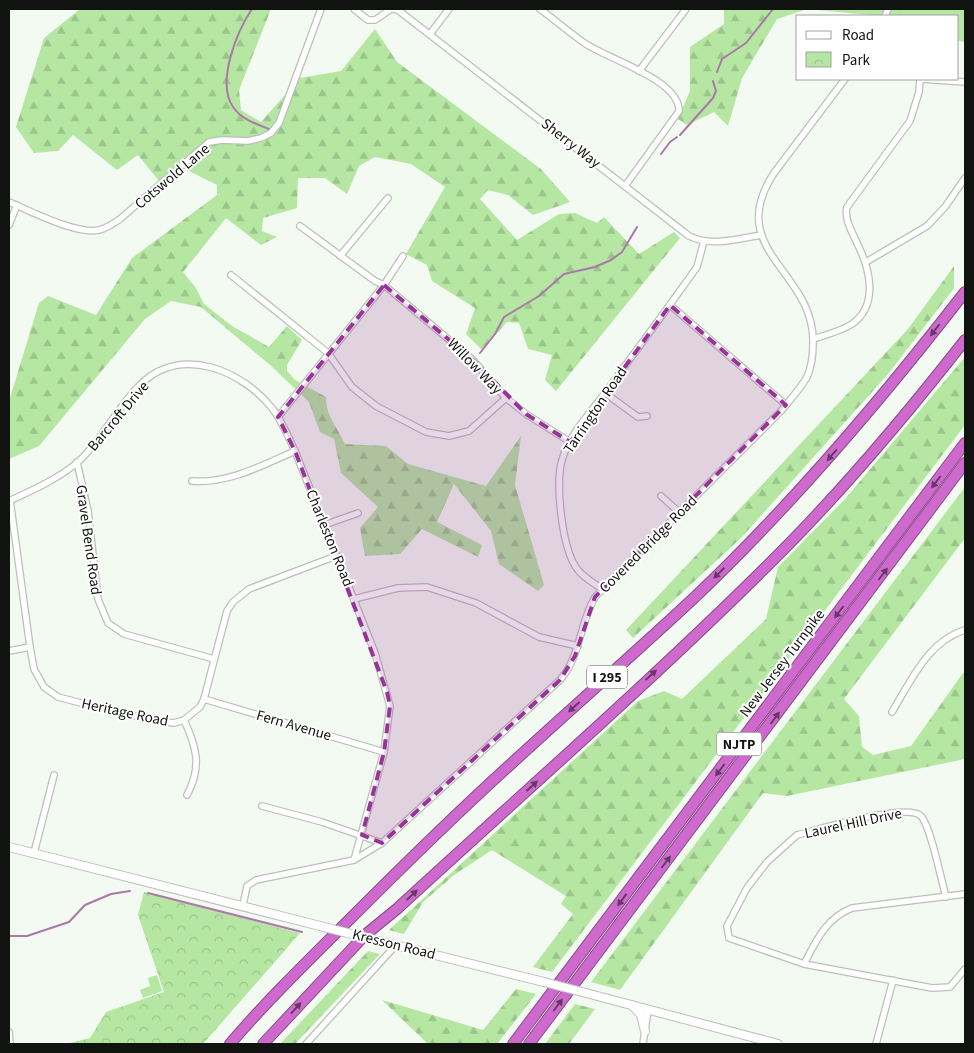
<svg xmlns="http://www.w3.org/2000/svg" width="974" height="1053" viewBox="0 0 974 1053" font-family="'Source Sans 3',sans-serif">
<defs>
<pattern id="forest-firs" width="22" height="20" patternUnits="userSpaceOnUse" patternTransform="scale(1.25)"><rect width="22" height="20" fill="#b5e7a3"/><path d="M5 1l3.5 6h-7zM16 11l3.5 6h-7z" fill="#9bc58b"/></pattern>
<pattern id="park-crowns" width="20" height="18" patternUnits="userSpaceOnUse" patternTransform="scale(1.25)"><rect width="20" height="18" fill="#b5e7a3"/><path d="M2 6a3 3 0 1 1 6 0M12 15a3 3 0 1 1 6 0" fill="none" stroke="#9bc58b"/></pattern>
</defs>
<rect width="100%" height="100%" fill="#f3faf1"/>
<g fill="url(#forest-firs)">
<path d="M80 9H271L239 90 241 110 261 122 300 78 341 71 375 29 397 62 541 169 570 202 533 215 508 195 488 190 480 199 517 240 559 214 575 213 597 223 604 217 639 254 674 232 680 238 556 391 545 380 552 355 528 349 519 323 507 322 482 350 466 334 475 308 432 281 427 265 406 254 445 187 411 164 375 157 359 166 347 194 325 178H298L297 208 263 218 262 231 277 237 261 245 226 218 183 272 196 288 204 304 232 326 269 347 287 326 302 340 287 365V371L295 380 326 397C326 417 337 426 345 444L386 446 408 464 486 486 521 436 515 485 544 585 538 591 499 564 491 531 454 484 437 522 482 545 478 557 422 529 400 554 365 556 360 528 378 507 341 473 334 439 320 432 309 402 270 365 201 307 171 301 145 319 39 446 9 459V401L39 303 48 296 96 315 132 258 217 195V185L177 165 159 181 138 155 117 170 73 135 58 151 34 153 16 127 44 38Z"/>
<polygon points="724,9 965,9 965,42 958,41 958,16 880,16 807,9 777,19 742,78 728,126 714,112 687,125 678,119 690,91 690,47 724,24"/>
<polygon points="954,266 954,288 889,373 741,538 633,638 626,630 908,329"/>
<polygon points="965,357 965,425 552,972 533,967 573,914 561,904 566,896 492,850 454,875 423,902 404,934 389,930 638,701 664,691 682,699 766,619 778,567 845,499"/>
<polygon points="965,487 965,538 844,699 859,716 862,747 873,755 911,746 963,673 965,674 965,759 787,796 763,793 620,990 591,982"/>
<polygon points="368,951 380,954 295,1044 280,1044"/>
<polygon points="516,989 536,994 497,1044 428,1044 382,1000 483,1030"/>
<polygon points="575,1004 595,1009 569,1044 545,1044"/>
</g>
<g fill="url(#park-crowns)">
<polygon points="144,892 300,933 203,1044 66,1044 90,1038 106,1012 164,992 138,915"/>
<polygon points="157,975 162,991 143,998 140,990 150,986 148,978"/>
</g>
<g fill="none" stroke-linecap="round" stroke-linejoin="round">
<g stroke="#ac78aa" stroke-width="2">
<path d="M252 9C237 31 216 82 233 107 241 119 256 124 269 129"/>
<polyline points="717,72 722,59 746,43 773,9"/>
<polyline points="680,135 713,98 716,91 713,81"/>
<polyline points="661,154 670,142 677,137"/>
<polyline points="480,353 495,334 504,317 539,296 564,274 595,267 611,260 622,252 637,227"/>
<polyline points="148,893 302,932"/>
<polyline points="9,936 27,936 69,922 85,905 111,894 130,891"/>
</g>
<g stroke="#bbc1b9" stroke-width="8">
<g id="street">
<polyline points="354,9 368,20 375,20 391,9"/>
<path d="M393 9 398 10 689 236C712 247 737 239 761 235"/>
<path d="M540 9C555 20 570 33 586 44 608 59 680 80 679 111L625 186"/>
<polyline points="885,16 888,9"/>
<polyline points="430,34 449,9"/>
<polyline points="639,71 686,9"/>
<polyline points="920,79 965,82"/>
<path d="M9 202C30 211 77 235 99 230 107 228 113 224 120 219L209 142 222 140 248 141 261 138 271 133 279 123 321 9"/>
<polyline points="9,225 17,205"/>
<polyline points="300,226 375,281 384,285 472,359 506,398 526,414 570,442"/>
<polyline points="340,256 388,198"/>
<polyline points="866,262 927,226 945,207 965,178"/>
<polyline points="231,275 328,353 352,387 376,406 426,432 449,436 469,431 506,398"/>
<polyline points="670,305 786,405"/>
<path d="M813 339C826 335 841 331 852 324 880 304 869 267 857 243 852 231 844 220 847 207L910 121 919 92 920 79"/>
<polyline points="605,393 638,417 647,416"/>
<polyline points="278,417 384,285 403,256"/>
<polyline points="77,462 88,511 98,599 108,623 124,634 214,659"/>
<path d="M192 481C228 484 263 465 295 451"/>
<polyline points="661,496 680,513"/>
<polyline points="10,500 30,647 34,669 44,687 58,697 85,704 152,720 174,723 184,720 200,707 204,699 227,611 233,602 249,589 336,556"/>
<path d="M9 501C33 490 58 479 78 462 103 439 118 405 143 382 183 346 241 370 272 408 282 421 288 436 295 451L375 653 390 706 384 752 354 860"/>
<polyline points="324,525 358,513"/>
<path d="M602 589C594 583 584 578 578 570 562 551 555 483 562 460 569 435 590 413 605 393 636 351 667 309 697 267L704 241"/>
<polyline points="354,599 398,588 427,587 476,603 539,637 578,646"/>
<polyline points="9,651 30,647"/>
<polyline points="204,699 384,752"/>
<path d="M892 712C911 681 928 641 965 630"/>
<path d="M184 720C197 748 202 767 187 795"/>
<polyline points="262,806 322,822 382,843"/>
<polyline points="34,853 54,775"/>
<path d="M946 897C941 880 931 827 921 816 907 802 817 830 797 835L767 862 747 888 727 926 729 938 804 964 932 988 950 987 965 969"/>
<path d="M243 905 247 886 256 880 354 860 382 843 560 680C581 656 579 624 595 597L781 411C790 400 800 389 807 377 812 366 813 355 813 343 815 271 723 251 774 173L845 79"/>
<path d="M804 964C816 941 826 918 852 908L965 894"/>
<polyline points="9,1032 10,1044"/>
<polyline points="306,1044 396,945"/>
<polyline points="643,1044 648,1010"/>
<polyline points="876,1044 893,980"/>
</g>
</g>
<g stroke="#bbc1b9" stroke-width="10">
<g id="secondary">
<polyline points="9,847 320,926"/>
<polyline points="379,941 544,982"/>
<polyline points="586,993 778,1044"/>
<polyline points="632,1005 641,1015 645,1031"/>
</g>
</g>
<g stroke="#8c4b8b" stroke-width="12">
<g id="highway">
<path d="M230 1044C270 997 315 954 358 911 408 861 459 811 511 764 572 708 635 653 695 597 794 503 882 399 965 292"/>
<path d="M263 1044 365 935 398 908C522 794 649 683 768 565 839 495 904 418 965 340"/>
<polyline points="513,1044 965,443"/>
<polyline points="529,1044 965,463"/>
</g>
</g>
<use href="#street" stroke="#fff" stroke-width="5.5"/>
<use href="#secondary" stroke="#fff" stroke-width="8"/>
<use href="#highway" stroke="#ce69cd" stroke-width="10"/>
<g stroke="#bbc1b9" stroke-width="10" stroke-linecap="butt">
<g id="secondary-bridge">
<polyline points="320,926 379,941"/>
<polyline points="544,982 586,993"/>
</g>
</g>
<use href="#secondary-bridge" stroke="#fff" stroke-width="8"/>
</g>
<defs><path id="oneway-solid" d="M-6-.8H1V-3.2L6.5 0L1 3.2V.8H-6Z" transform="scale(1.25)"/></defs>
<g fill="#663a65">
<use href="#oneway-solid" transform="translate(935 330) rotate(128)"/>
<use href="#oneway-solid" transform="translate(832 455) rotate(131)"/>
<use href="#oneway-solid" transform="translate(936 482) rotate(127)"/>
<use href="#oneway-solid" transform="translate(719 573) rotate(136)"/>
<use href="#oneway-solid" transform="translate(883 574) rotate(-53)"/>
<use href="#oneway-solid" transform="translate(839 612) rotate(127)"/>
<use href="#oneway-solid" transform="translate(651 675) rotate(-43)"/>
<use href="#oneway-solid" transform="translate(574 707) rotate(138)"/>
<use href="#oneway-solid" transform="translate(775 718) rotate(-53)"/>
<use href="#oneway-solid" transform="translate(720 770) rotate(127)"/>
<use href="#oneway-solid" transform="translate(532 786) rotate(-42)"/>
<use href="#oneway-solid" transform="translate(666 862) rotate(-53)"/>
<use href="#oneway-solid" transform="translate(412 895) rotate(-43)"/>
<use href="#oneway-solid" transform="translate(622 900) rotate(126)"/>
<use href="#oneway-solid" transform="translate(558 1005) rotate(-53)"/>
<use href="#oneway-solid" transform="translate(296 1008) rotate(-48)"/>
</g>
<path fill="#983398" fill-opacity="0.2" stroke="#983398" stroke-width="4" stroke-dasharray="10 6" stroke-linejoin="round" d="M384 285 472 359 526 414 570 442 670 305 786 405 595 597 575 656 560 680 382 843 362 835 384 752 390 706 387 692 295 451 278 417Z"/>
<g text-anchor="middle" stroke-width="4" stroke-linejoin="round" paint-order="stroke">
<g fill="#fff" stroke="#585a58" stroke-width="1">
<rect x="587" y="665.5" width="40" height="23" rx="4"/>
<rect x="716.5" y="732.5" width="45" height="23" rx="4"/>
</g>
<g font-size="14" font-weight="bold" fill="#111310">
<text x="607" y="682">I 295</text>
<text x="739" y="749">NJTP</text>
</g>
<g font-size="15" fill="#111310" stroke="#fff">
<text transform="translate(571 143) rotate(38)" y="5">Sherry Way</text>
<text transform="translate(172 176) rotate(-40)" y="5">Cotswold Lane</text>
<text transform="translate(475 366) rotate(46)" y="5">Willow Way</text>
<text transform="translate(595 410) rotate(-56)" y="5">Tarrington Road</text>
<text transform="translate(118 416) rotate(-50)" y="5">Barcroft Drive</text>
<text transform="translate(330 538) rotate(68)" y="5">Charleston Road</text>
<text transform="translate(89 540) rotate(82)" y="5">Gravel Bend Road</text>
<text transform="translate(648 544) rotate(-45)" y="5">Covered Bridge Road</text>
<text transform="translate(782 663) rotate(-53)" y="5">New Jersey Turnpike</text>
<text transform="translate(125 712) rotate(12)" y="5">Heritage Road</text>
<text transform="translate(294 725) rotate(16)" y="5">Fern Avenue</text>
<text transform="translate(853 823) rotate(-12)" y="5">Laurel Hill Drive</text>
<text transform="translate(394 944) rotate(14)" y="5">Kresson Road</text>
</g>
</g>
<rect width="974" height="1053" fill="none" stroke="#111310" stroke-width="20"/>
<rect x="796" y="15" width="162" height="65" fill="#ffffff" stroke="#a0a19f"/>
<rect x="806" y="31" width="25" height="8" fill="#ffffff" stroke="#a0a19f"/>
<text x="842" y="40" font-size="15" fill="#111310">Road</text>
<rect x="806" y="52" width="25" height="15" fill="url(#park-crowns)" stroke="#a0a19f"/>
<text x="842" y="65" font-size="15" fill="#111310">Park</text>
</svg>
